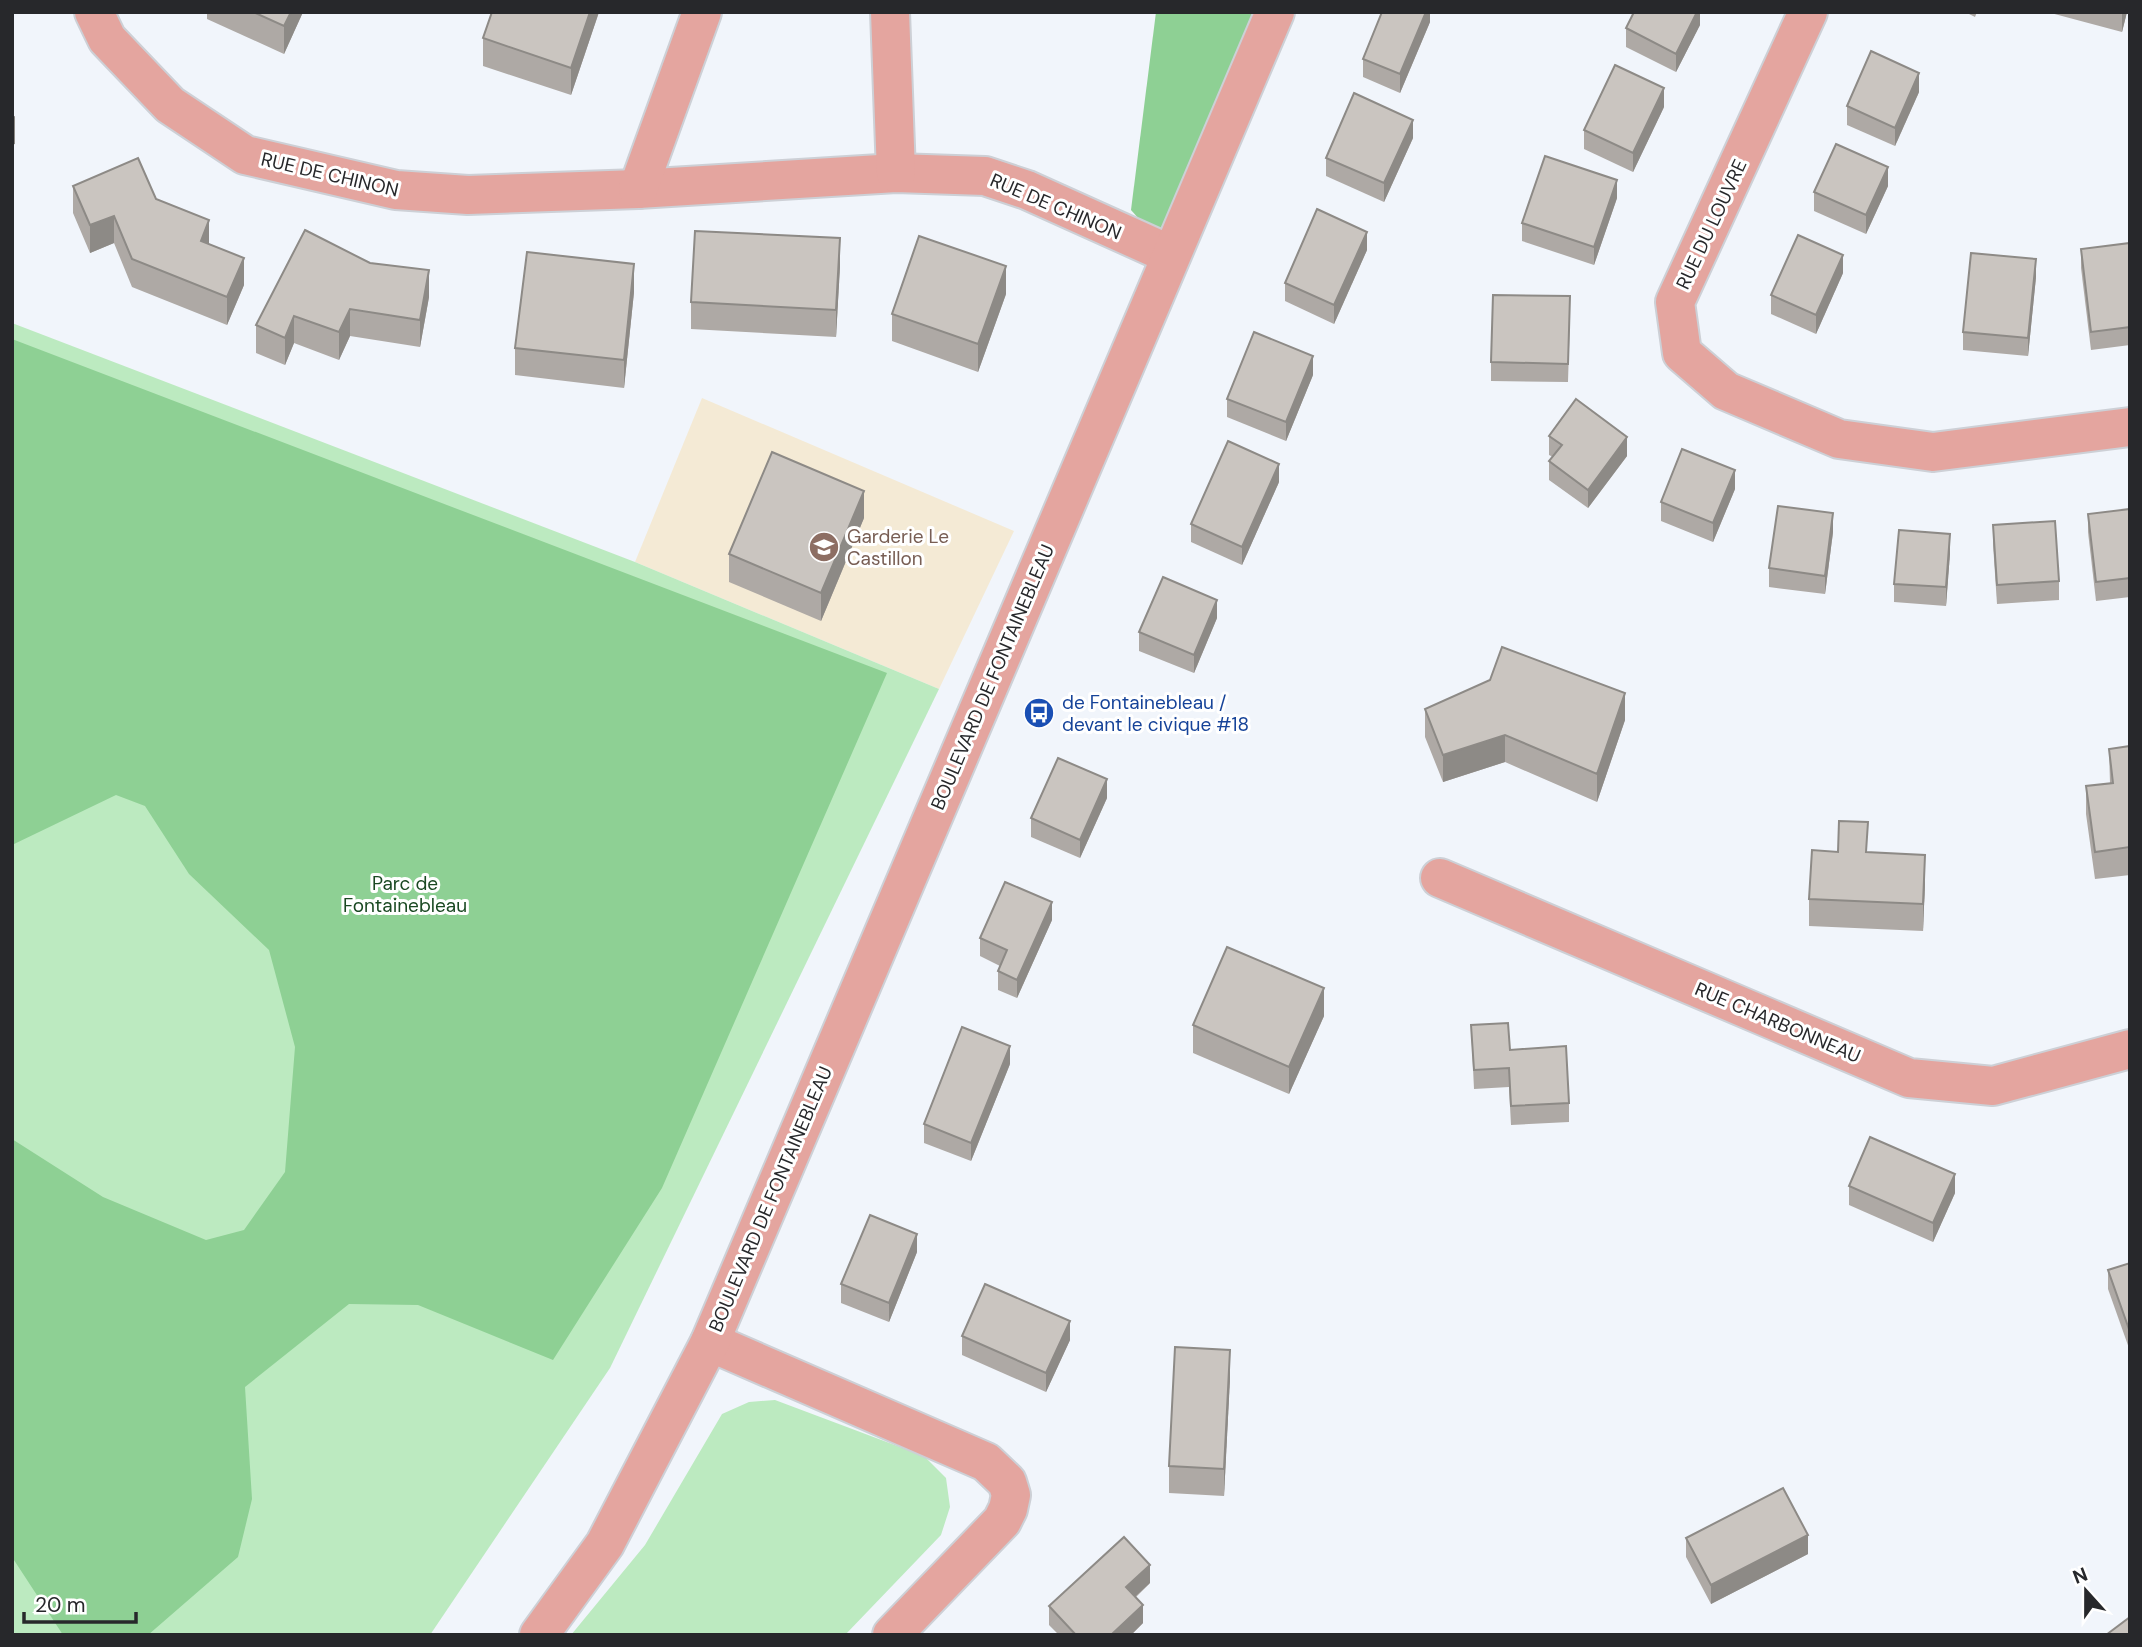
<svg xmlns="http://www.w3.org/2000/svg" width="2142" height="1647" viewBox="0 0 2142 1647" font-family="'DM Sans',sans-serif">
<rect width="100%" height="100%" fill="#f1f5fb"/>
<polygon fill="#f4ead5" points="702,398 1014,531 939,689 635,562"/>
<g fill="#bceac0">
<polygon points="12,323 635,562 939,689 610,1368 430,1635 12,1635"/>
<polygon points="775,1400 924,1456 946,1478 950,1507 941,1535 845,1635 571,1635 645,1545 722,1414 749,1402"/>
</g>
<g fill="#8ed094">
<polygon points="1156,12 1277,12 1171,255 1131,210"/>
<polygon points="12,339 887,673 662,1188 553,1360 418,1305 349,1304 245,1387 252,1499 238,1557 148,1635 63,1635 12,1557 12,1139 103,1197 206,1240 244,1230 285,1172 295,1047 269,950 189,874 145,806 116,795 12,845"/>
</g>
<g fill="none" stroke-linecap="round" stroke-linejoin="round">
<g stroke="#cdd0d6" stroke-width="42">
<g id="minor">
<polyline points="94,12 107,39 170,105 245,155 396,190 468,195 638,189 896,173 985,176 1027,190 1171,255"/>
<polyline points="890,12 896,173"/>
<polyline points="1808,12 1675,302 1682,353 1726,391 1839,439 1933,452 2130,427"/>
<polyline points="638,189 702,12"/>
<polyline points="1440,878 1909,1078 1993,1086 2130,1049"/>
<polyline points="710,1342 986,1462 1007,1482 1011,1495 1008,1509 1002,1521 892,1635"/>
<polyline points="539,1635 605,1544 710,1342 1275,12"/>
</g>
</g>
<use href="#minor" stroke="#e4a59f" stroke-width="38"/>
</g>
<g fill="#aea9a5">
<polygon points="207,12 303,12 284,54 207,19"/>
<polygon points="492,12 599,12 571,95 483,66 483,38"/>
<polygon points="1430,12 1430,22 1400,93 1363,77 1363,59"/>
<polygon points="1700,12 1700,25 1676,72 1626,47 1626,28"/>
<polygon points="1965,12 1977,12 1975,17"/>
<polygon points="2047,12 2127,12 2122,32"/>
<polygon points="1919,92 1895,146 1847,125 1847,106"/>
<polygon points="1664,107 1633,172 1584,149 1584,130"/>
<polygon points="1413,138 1384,202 1326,176 1326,158"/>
<polygon points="73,186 156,199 209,244 244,285 227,325 132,287 114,243 90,253 73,213"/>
<polygon points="1888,186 1866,234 1814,211 1814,192"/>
<polygon points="1617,198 1594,265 1522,241 1522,223"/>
<polygon points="2130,243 2130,345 2091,350 2081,268 2081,249"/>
<polygon points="1367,250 1334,324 1285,301 1285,283"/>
<polygon points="370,263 429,297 420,347 350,336 339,360 294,343 285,365 256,353 256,325"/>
<polygon points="840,266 836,337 691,329 691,302"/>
<polygon points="1843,273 1816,334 1771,314 1771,295"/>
<polygon points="2036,277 2028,356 1963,350 1963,332"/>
<polygon points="634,292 624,388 515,375 515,348"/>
<polygon points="1006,294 978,372 892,341 892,314"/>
<polygon points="1570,315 1568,382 1491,381 1491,362"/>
<polygon points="1313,375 1286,441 1227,417 1227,399"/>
<polygon points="1549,436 1627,456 1588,508 1549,480 1549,461 1553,457 1549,455"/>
<polygon points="1279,482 1242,565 1191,542 1191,524"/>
<polygon points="1735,489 1713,542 1661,521 1661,502"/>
<polygon points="2130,509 2130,597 2096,601 2088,532 2088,514"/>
<polygon points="864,518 821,621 729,582 729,554"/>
<polygon points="1993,525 2059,581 2059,600 1997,604 1993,544"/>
<polygon points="1833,532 1825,594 1769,587 1769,568"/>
<polygon points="1950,553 1946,606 1894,602 1894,584"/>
<polygon points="1217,618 1194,673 1139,651 1139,632"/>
<polygon points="1425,709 1625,720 1597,802 1505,762 1443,782 1425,737"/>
<polygon points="2130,746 2130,875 2095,879 2086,814 2086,786 2110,783 2109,749"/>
<polygon points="1107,798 1080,858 1031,837 1031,818"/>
<polygon points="1838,852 1868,852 1925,882 1923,931 1809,926 1809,899"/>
<polygon points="1052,920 1017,998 998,990 998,971 1000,966 980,956 980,938"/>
<polygon points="1324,1016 1289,1094 1193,1053 1193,1025"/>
<polygon points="1471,1025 1510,1050 1569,1103 1569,1122 1511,1125 1509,1087 1474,1089"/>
<polygon points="1010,1064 971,1161 924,1143 924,1124"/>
<polygon points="1849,1186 1955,1193 1933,1242 1849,1205"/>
<polygon points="917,1252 889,1322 841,1303 841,1284"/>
<polygon points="2130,1263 2130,1351 2108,1289 2108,1270"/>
<polygon points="962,1336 1070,1340 1046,1392 962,1355"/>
<polygon points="1230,1378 1224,1496 1169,1493 1169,1466"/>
<polygon points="1686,1538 1808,1554 1711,1604 1686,1557"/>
<polygon points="1150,1583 1136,1597 1143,1623 1131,1635 1059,1635 1049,1625 1049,1606"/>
</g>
<g fill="#8d8a86">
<polygon points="291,12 303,12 284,54 284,26"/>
<polygon points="590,12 599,12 571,95 571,68"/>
<polygon points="1426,12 1430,12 1430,22 1400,93 1400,74"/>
<polygon points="1697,12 1700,12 1700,25 1676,72 1676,54"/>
<polygon points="2122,12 2127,12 2122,32"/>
<polygon points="1919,73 1919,92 1895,146 1895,128"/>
<polygon points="1664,88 1664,107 1633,172 1633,153"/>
<polygon points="15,116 15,144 12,145 12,117"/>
<polygon points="1413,120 1413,138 1384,202 1384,183"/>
<polygon points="1888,167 1888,186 1866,234 1866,215"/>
<polygon points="1617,180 1617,198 1594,265 1594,247"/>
<polygon points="114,216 114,243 90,253 90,225"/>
<polygon points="209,220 209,248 201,241"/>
<polygon points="1367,232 1367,250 1334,324 1334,305"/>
<polygon points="840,238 840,266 836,337 836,310"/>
<polygon points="1843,255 1843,273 1816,334 1816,315"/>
<polygon points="244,258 244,285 227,325 227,297"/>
<polygon points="2036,259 2036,277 2028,356 2028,338"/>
<polygon points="634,264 634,292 624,388 624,360"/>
<polygon points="1006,266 1006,294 978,372 978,344"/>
<polygon points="429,270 429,297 420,347 420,320"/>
<polygon points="350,309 350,336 339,360 339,332"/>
<polygon points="294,316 294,343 285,365 285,338"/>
<polygon points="1313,356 1313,375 1286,441 1286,422"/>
<polygon points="1627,437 1627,456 1588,508 1588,490"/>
<polygon points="1279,464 1279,482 1242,565 1242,547"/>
<polygon points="1735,470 1735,489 1713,542 1713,523"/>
<polygon points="864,491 864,518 821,621 821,593"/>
<polygon points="1833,513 1833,532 1825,594 1825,576"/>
<polygon points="1950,534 1950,553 1946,606 1946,587"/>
<polygon points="1217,600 1217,618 1194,673 1194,655"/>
<polygon points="1625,693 1625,720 1597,802 1597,774"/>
<polygon points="1505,735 1505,762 1443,782 1443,755"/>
<polygon points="1107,779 1107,798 1080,858 1080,840"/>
<polygon points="1925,855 1925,882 1923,931 1923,904"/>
<polygon points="1052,902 1052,920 1017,998 1017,980"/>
<polygon points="1324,988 1324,1016 1289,1094 1289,1067"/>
<polygon points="1010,1046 1010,1064 971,1161 971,1143"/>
<polygon points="1955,1174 1955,1193 1933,1242 1933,1223"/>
<polygon points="917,1234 917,1252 889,1322 889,1303"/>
<polygon points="1070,1321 1070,1340 1046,1392 1046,1373"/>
<polygon points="1230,1350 1230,1378 1224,1496 1224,1469"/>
<polygon points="1808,1535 1808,1554 1711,1604 1711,1585"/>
<polygon points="1150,1565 1150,1583 1126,1605 1126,1587"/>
<polygon points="1143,1605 1143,1623 1131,1635 1111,1635"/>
</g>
<g fill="#cac5c0" stroke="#8d8a86" stroke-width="2">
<polygon points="253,12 291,12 284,26"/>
<polygon points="492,12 590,12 571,68 483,38"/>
<polygon points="1382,12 1426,12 1400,74 1363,59"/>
<polygon points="1634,12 1697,12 1676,54 1626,28"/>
<polygon points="1871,51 1919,73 1895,128 1847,106"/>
<polygon points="1615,65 1664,88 1633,153 1584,130"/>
<polygon points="1354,93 1413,120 1384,183 1326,158"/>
<polygon points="1836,144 1888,167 1866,215 1814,192"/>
<polygon points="1545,156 1617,180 1594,247 1522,223"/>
<polygon points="138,158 156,199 209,220 201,241 244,258 227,297 132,259 114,216 90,225 73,186"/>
<polygon points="1317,209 1367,232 1334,305 1285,283"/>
<polygon points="305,230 370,263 429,270 420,320 350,309 339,332 294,316 285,338 256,325"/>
<polygon points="695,231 840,238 836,310 691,302"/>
<polygon points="1798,235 1843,255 1816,315 1771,295"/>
<polygon points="919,236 1006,266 978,344 892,314"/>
<polygon points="2130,243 2130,327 2091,332 2081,249"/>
<polygon points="527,252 634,264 624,360 515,348"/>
<polygon points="1971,253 2036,259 2028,338 1963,332"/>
<polygon points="1493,295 1570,296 1568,364 1491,362"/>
<polygon points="1254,332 1313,356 1286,422 1227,399"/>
<polygon points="1576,399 1627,437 1588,490 1549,461 1562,445 1549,436"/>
<polygon points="1228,441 1279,464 1242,547 1191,524"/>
<polygon points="1682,449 1735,470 1713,523 1661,502"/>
<polygon points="772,452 864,491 821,593 729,554"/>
<polygon points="1778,506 1833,513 1825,576 1769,568"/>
<polygon points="2130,509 2130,578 2096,582 2088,514"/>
<polygon points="2055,521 2059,581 1997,585 1993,525"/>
<polygon points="1899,530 1950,534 1946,587 1894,584"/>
<polygon points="1163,577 1217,600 1194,655 1139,632"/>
<polygon points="1502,647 1625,693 1597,774 1505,735 1443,755 1425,709 1490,680"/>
<polygon points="2130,746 2130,847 2095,852 2086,786 2113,783 2109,749"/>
<polygon points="1058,758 1107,779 1080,840 1031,818"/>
<polygon points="1839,821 1868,822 1866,852 1925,855 1923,904 1809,899 1812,850 1838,852"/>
<polygon points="1005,882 1052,902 1017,980 998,971 1007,950 980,938"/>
<polygon points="1227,947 1324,988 1289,1067 1193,1025"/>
<polygon points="1508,1023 1510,1050 1566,1046 1569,1103 1511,1106 1509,1068 1474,1070 1471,1025"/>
<polygon points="962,1027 1010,1046 971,1143 924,1124"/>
<polygon points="1870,1137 1955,1174 1933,1223 1849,1186"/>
<polygon points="870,1215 917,1234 889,1303 841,1284"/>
<polygon points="2130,1263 2130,1332 2108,1270"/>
<polygon points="985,1284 1070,1321 1046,1373 962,1336"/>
<polygon points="1175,1347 1230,1350 1224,1469 1169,1466"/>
<polygon points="1783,1488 1808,1535 1711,1585 1686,1538"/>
<polygon points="1124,1537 1150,1565 1126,1587 1143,1605 1111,1635 1076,1635 1049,1606"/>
<polygon points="2130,1617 2130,1635 2106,1635"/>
</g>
<defs>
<g id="school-disc" transform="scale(1.575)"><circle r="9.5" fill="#8d6e63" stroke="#fff"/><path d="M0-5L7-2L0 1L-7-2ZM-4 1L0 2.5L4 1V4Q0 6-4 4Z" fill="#fff"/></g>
<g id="bus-disc" transform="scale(1.575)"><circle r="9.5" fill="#1a4fb4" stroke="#fff"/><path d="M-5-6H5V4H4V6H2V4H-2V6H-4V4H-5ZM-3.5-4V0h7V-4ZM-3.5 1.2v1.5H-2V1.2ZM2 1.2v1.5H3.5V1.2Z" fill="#fff"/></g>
</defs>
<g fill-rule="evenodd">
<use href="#school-disc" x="824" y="547"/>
<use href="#bus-disc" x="1039" y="713"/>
</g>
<g text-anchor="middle" stroke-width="6" stroke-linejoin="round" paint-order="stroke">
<g font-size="19" fill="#27282b" stroke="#fff">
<text transform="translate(330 174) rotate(13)" y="7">RUE DE CHINON</text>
<text transform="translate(1056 206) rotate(23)" y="7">RUE DE CHINON</text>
<text transform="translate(1711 224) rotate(-65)" y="7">RUE DU LOUVRE</text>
<text transform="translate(992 677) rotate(-67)" y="7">BOULEVARD DE FONTAINEBLEAU</text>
<text transform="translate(1778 1022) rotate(23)" y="7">RUE CHARBONNEAU</text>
<text transform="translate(770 1199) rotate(-67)" y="7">BOULEVARD DE FONTAINEBLEAU</text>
</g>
<g font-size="19" fill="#785e54" stroke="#fff" text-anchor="start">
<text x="847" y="543">Garderie Le<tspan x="847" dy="22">Castillon</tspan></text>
</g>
<g font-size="19" fill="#164399" stroke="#fff" text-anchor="start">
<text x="1062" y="709">de Fontainebleau /<tspan x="1062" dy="22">devant le civique #18</tspan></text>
</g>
<g font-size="19" fill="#1a4922" stroke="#fff">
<text x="405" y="890">Parc de<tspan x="405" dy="22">Fontainebleau</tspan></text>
</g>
</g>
<rect width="2142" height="1647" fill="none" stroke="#27282b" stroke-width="28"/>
<g transform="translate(2086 1591) rotate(339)" stroke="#ffffff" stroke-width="5" paint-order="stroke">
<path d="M0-5L12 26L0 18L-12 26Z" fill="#27282b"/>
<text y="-10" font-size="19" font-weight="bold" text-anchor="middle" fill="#27282b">N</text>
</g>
<path d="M24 1612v10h112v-10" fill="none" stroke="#27282b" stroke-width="3.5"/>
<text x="35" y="1612" font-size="21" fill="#27282b" stroke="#ffffff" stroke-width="5" paint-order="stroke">20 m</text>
</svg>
